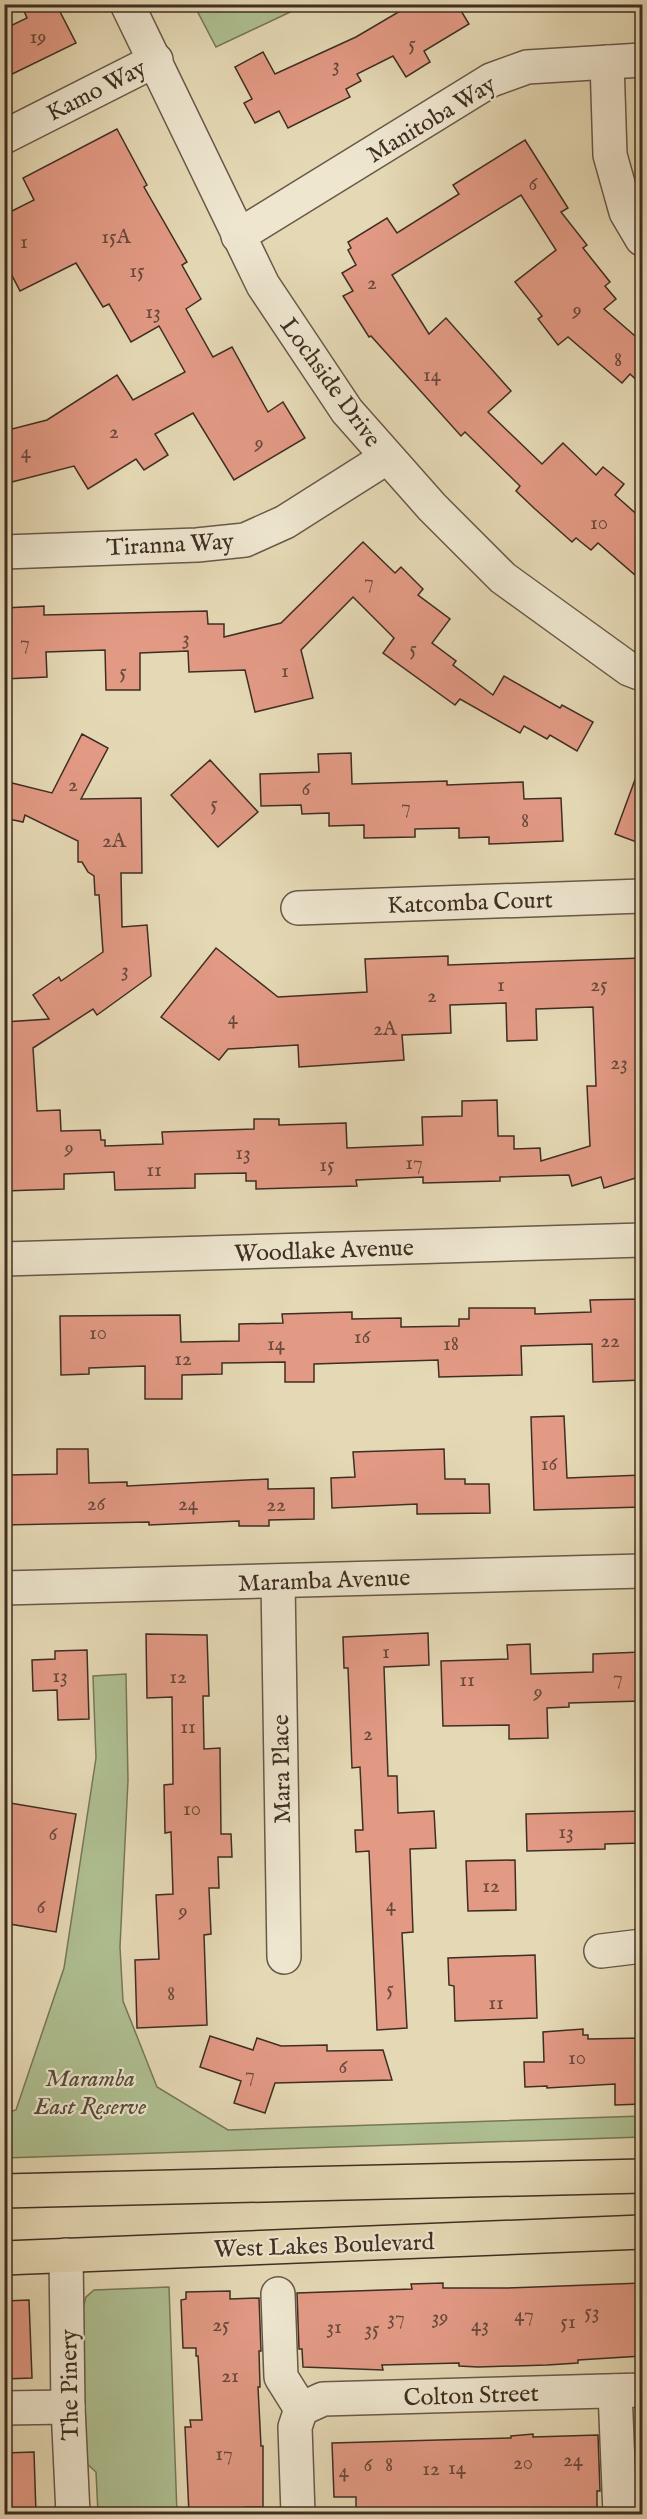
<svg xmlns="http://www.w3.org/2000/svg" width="647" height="2519" viewBox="0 0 647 2519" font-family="'IM FELL English',serif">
<rect width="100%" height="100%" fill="#e5d9b5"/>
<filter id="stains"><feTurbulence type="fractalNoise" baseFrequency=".00333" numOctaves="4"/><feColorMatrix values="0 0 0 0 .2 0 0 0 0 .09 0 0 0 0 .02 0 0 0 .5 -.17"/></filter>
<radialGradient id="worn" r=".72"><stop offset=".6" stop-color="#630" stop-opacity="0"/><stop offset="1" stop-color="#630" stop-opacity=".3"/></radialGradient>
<g fill="#afc092" stroke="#77775a" stroke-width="1.5">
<polygon points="194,5 305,5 216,47"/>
<polygon points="126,1674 128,1780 120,1947 123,2001 157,2087 228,2130 642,2116 642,2137 5,2158 5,2113 16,2110 64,1968 96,1758 93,1676"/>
<polygon points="169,2287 177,2514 98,2514 96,2472 86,2463 82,2311 86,2297 94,2290"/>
</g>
<g fill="#e39a85" stroke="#3f2e23" stroke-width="1.5">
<polygon points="21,4 56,4 76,43 4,78 4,29 27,18"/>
<polygon points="412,4 457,4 469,24 424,51 430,62 406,77 393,56 357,74 361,81 346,89 350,97 288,128 279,111 255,123 244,103 252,99 235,67 263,52 275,74 356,37"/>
<polygon points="117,129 147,185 144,187 187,262 182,265 201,299 186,309 213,357 232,347 268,412 283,402 305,438 234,480 193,413 155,434 168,455 144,470 136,459 88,489 74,466 4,484 4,431 47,420 117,375 133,400 185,372 159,326 131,342 109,304 103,307 76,263 20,291 4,260 4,215 34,200 23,178"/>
<polygon points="525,140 568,208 561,212 587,245 583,248 610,282 605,286 616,299 604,309 642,342 642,385 630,374 622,383 568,337 558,345 538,319 542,316 515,282 556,250 521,195 392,275 429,334 446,318 511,391 488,412 542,464 563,443 596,475 603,467 624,484 615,495 642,519 642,581 598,543 591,550 576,538 572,542 535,509 516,491 520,486 465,432 461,436 371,336 369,337 343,296 353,291 342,273 356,265 348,250 351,248 348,242 387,218 397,233 459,194 453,185"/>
<polygon points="363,542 395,573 401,567 423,589 418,595 450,619 432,643 456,661 453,665 493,695 504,676 560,708 562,705 593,722 577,751 550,735 547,739 524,726 520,733 460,699 455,705 383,653 394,638 353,597 301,650 313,698 255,712 245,670 189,672 188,651 140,653 140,690 106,690 105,650 46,652 47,677 4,679 4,608 44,606 44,615 207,611 208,624 224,624 224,637 281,623"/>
<polygon points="82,734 108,748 81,799 141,798 142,873 121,873 122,927 147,925 151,976 97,1015 93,1009 33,1048 37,1111 60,1110 61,1131 100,1130 101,1140 105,1140 105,1146 163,1144 162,1132 254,1129 254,1119 279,1119 279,1125 346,1123 347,1148 423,1145 422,1117 462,1116 462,1101 497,1100 498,1136 514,1136 514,1149 540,1148 541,1161 590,1146 587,1086 596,1086 593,1007 536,1009 537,1040 507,1041 506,1003 450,1005 451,1033 402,1035 404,1060 299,1067 298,1045 228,1049 219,1060 161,1017 216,948 278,997 367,992 365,959 448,956 448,965 642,958 642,1176 604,1188 601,1177 572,1186 569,1175 500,1177 500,1181 423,1183 423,1177 356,1180 357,1186 256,1189 256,1181 246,1181 246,1173 195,1174 195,1188 115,1190 114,1172 64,1174 64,1189 4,1191 4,1022 49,1019 33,995 59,977 61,981 103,952 99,895 95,895 94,876 88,872 82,862 78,862 78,841 25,815 23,822 4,818 4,781 52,793"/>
<polygon points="351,753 352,784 447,781 447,785 523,782 524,799 561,798 563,841 489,844 489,837 459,838 459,828 415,829 415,837 364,838 364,825 329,826 329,813 302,814 301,805 261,806 260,774 319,772 318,754"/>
<polygon points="210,760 258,812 218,847 171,795"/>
<polygon points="640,766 642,766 642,844 615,834"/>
<polygon points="642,1299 642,1380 593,1382 592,1344 521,1346 522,1375 439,1377 438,1360 314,1364 314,1382 285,1382 285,1362 222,1363 222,1374 182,1375 182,1399 145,1399 145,1366 89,1368 89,1374 61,1375 60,1316 180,1315 181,1342 239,1341 239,1324 283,1323 282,1314 352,1312 352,1319 401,1318 401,1327 459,1326 459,1319 469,1319 469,1308 535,1308 535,1314 591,1312 590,1300"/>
<polygon points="564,1416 567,1478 642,1475 642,1507 534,1510 531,1417"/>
<polygon points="57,1449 88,1449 89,1483 127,1482 127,1486 268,1479 268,1489 314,1488 314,1519 269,1520 269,1526 239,1526 239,1521 149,1525 149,1522 4,1525 4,1487 8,1486 8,1475 57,1474"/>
<polygon points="444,1449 445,1479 465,1479 465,1484 489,1484 490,1513 417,1514 417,1504 332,1508 331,1478 355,1477 353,1452"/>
<polygon points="428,1633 429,1665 384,1667 388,1776 397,1776 398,1813 434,1811 436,1848 410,1849 413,1932 402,1933 407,2028 377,2030 369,1851 356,1852 355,1830 363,1830 360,1767 352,1768 348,1668 344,1668 343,1637"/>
<polygon points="146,1634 207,1635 209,1696 203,1696 204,1749 220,1748 221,1834 231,1834 232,1857 218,1857 219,1888 209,1888 211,1934 204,1935 207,2025 137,2028 135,1960 159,1959 156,1895 173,1894 171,1832 165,1833 164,1785 173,1784 172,1697 147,1698"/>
<polygon points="530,1644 531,1674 593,1672 593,1654 641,1652 642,1701 569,1703 569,1707 547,1708 548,1738 509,1739 509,1725 443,1726 441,1661 508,1659 507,1645"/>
<polygon points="87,1650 89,1719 58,1720 57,1690 33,1691 32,1660 55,1659 55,1651"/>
<polygon points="4,1802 76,1814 56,1932 4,1923"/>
<polygon points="642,1811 642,1843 605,1844 605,1849 527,1851 526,1814"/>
<polygon points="515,1860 516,1910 468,1911 466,1861"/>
<polygon points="535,1955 537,2018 455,2021 454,1986 449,1985 448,1958"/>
<polygon points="583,2029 583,2035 588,2035 588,2039 642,2038 642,2104 615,2105 615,2084 547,2088 547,2086 525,2087 524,2062 544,2062 543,2032"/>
<polygon points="210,2036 253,2050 257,2038 281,2046 327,2045 327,2051 383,2050 392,2080 275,2083 265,2113 234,2103 241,2081 200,2067"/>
<polygon points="443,2283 443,2288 508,2288 642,2283 642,2356 578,2360 578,2363 547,2365 478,2367 459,2366 459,2363 382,2365 383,2370 303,2367 302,2349 299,2349 297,2293 412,2289 411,2284"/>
<polygon points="230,2291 230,2299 259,2298 261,2351 259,2351 260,2387 258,2387 261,2446 263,2446 263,2507 245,2507 245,2513 189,2514 185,2427 191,2427 190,2420 202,2420 198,2356 196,2356 196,2348 183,2348 181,2300 186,2299 186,2292"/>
<polygon points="29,2300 32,2378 4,2379 4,2301"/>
<polygon points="642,2433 642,2491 638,2491 636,2434"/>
<polygon points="533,2434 533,2437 598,2435 600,2491 597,2491 597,2514 356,2514 356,2497 334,2497 332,2443 511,2438 511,2436"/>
<polygon points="34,2452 36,2514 4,2514 4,2453"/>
</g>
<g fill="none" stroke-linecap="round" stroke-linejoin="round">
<g stroke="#685948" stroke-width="36">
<g id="minor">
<polyline points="127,4 263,285 347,411 432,507 503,578 629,669 642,674"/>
<polyline points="607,62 610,155 626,212 642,239"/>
<polyline points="4,137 156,60"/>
<polyline points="238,236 491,80 527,67 642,60"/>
<polyline points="4,552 197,545 245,540 285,522 386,458"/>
<polyline points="298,908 642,896"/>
<polyline points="4,1259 642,1240"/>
<polyline points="278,1581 284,1957"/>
<polyline points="4,1588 642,1571"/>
<polyline points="601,1951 642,1946"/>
<polyline points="66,2255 68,2407 73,2514"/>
<polyline points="278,2294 281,2377 301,2409 295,2427 298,2514"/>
<polyline points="615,2391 620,2514"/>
<polyline points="4,2408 68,2407"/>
<polyline points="301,2409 323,2399 642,2390"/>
</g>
</g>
<g stroke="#3f2e23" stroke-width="36">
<g id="major">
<polyline points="4,2191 642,2176"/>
<polyline points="4,2258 642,2232"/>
</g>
</g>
<use href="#minor" stroke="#eee6cf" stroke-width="33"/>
<use href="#major" stroke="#e5d9b5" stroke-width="33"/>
</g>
<g text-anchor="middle" stroke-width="4.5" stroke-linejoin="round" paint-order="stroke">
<g font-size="21" fill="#68493c">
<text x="38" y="43">19</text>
<text x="412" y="50">5</text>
<text x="336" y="71">3</text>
<text x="533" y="190">6</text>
<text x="116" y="243">15A</text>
<text x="24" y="248">1</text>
<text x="137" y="277">15</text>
<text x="372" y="289">2</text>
<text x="577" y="316">9</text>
<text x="153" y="318">13</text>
<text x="618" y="366">8</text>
<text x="432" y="381">14</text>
<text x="114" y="438">2</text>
<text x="259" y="449">9</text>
<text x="26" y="458">4</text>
<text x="599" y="529">10</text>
<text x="369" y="588">7</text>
<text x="186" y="644">3</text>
<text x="25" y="649">7</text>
<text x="413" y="655">5</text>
<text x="285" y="677">1</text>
<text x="123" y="678">5</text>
<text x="73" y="791">2</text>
<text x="306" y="795">6</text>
<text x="214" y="810">5</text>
<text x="406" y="813">7</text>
<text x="525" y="827">8</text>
<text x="114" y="847">2A</text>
<text x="125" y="976">3</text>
<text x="501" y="991">1</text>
<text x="599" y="991">25</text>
<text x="432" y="1002">2</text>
<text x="233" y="1024">4</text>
<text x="385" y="1035">2A</text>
<text x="619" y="1069">23</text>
<text x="69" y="1154">9</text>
<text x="243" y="1159">13</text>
<text x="414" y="1169">17</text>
<text x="327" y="1171">15</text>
<text x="154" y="1176">11</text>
<text x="98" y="1339">10</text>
<text x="362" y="1343">16</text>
<text x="610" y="1347">22</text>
<text x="276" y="1350">14</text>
<text x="451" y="1350">18</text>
<text x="183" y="1365">12</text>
<text x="549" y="1470">16</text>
<text x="96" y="1510">26</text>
<text x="188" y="1510">24</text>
<text x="276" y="1511">22</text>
<text x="386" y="1658">1</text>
<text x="60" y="1682">13</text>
<text x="178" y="1683">12</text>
<text x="618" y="1684">7</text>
<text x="467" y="1686">11</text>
<text x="538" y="1698">9</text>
<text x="188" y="1733">11</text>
<text x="368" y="1740">2</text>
<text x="192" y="1815">10</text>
<text x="566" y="1838">13</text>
<text x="53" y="1840">6</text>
<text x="491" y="1892">12</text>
<text x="391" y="1911">4</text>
<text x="41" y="1913">6</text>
<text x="183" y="1917">9</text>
<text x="390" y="1995">5</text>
<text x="171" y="2000">8</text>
<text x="496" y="2009">11</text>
<text x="577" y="2064">10</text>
<text x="343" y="2073">6</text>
<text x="250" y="2081">7</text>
<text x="592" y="2318">53</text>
<text x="524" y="2321">47</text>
<text x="440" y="2323">39</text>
<text x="396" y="2324">37</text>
<text x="568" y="2328">51</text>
<text x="221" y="2331">25</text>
<text x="480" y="2331">43</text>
<text x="334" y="2333">31</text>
<text x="372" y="2335">35</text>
<text x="230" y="2382">21</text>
<text x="224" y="2460">17</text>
<text x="573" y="2466">24</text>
<text x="523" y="2469">20</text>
<text x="368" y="2471">6</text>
<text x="389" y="2471">8</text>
<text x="457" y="2474">14</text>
<text x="431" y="2475">12</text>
<text x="344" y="2477">4</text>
</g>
<g font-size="24" fill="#3f2e23" stroke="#eee6cf">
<text transform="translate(96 90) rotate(-27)" y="8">Kamo Way</text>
<text transform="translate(431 119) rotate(-31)" y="8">Manitoba Way</text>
<text transform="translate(331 382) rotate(54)" y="8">Lochside Drive</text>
<text transform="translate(170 544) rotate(-3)" y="8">Tiranna Way</text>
<text transform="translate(470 902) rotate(-2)" y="8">Katcomba Court</text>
<text transform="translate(324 1250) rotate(-2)" y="8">Woodlake Avenue</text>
<text transform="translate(324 1580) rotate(-2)" y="8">Maramba Avenue</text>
<text transform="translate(281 1769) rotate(-91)" y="8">Mara Place</text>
<text transform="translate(324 2245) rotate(-2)" y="8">West Lakes Boulevard</text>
<text transform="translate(69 2385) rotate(-91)" y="8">The Pinery</text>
<text transform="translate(471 2395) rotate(-2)" y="8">Colton Street</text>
</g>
<g font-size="24" font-style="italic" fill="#554b39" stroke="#eee6cf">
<text x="90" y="2086">Maramba<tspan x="90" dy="28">East Reserve</tspan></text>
</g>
</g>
<rect width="647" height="2519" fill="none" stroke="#e5d9b5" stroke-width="24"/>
<rect x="6" y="6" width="635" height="2507" fill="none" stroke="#3f2e23" stroke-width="3"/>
<rect x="12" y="12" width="623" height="2495" fill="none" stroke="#3f2e23" stroke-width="1.5"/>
<rect width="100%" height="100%" filter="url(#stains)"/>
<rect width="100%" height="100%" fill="url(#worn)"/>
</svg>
